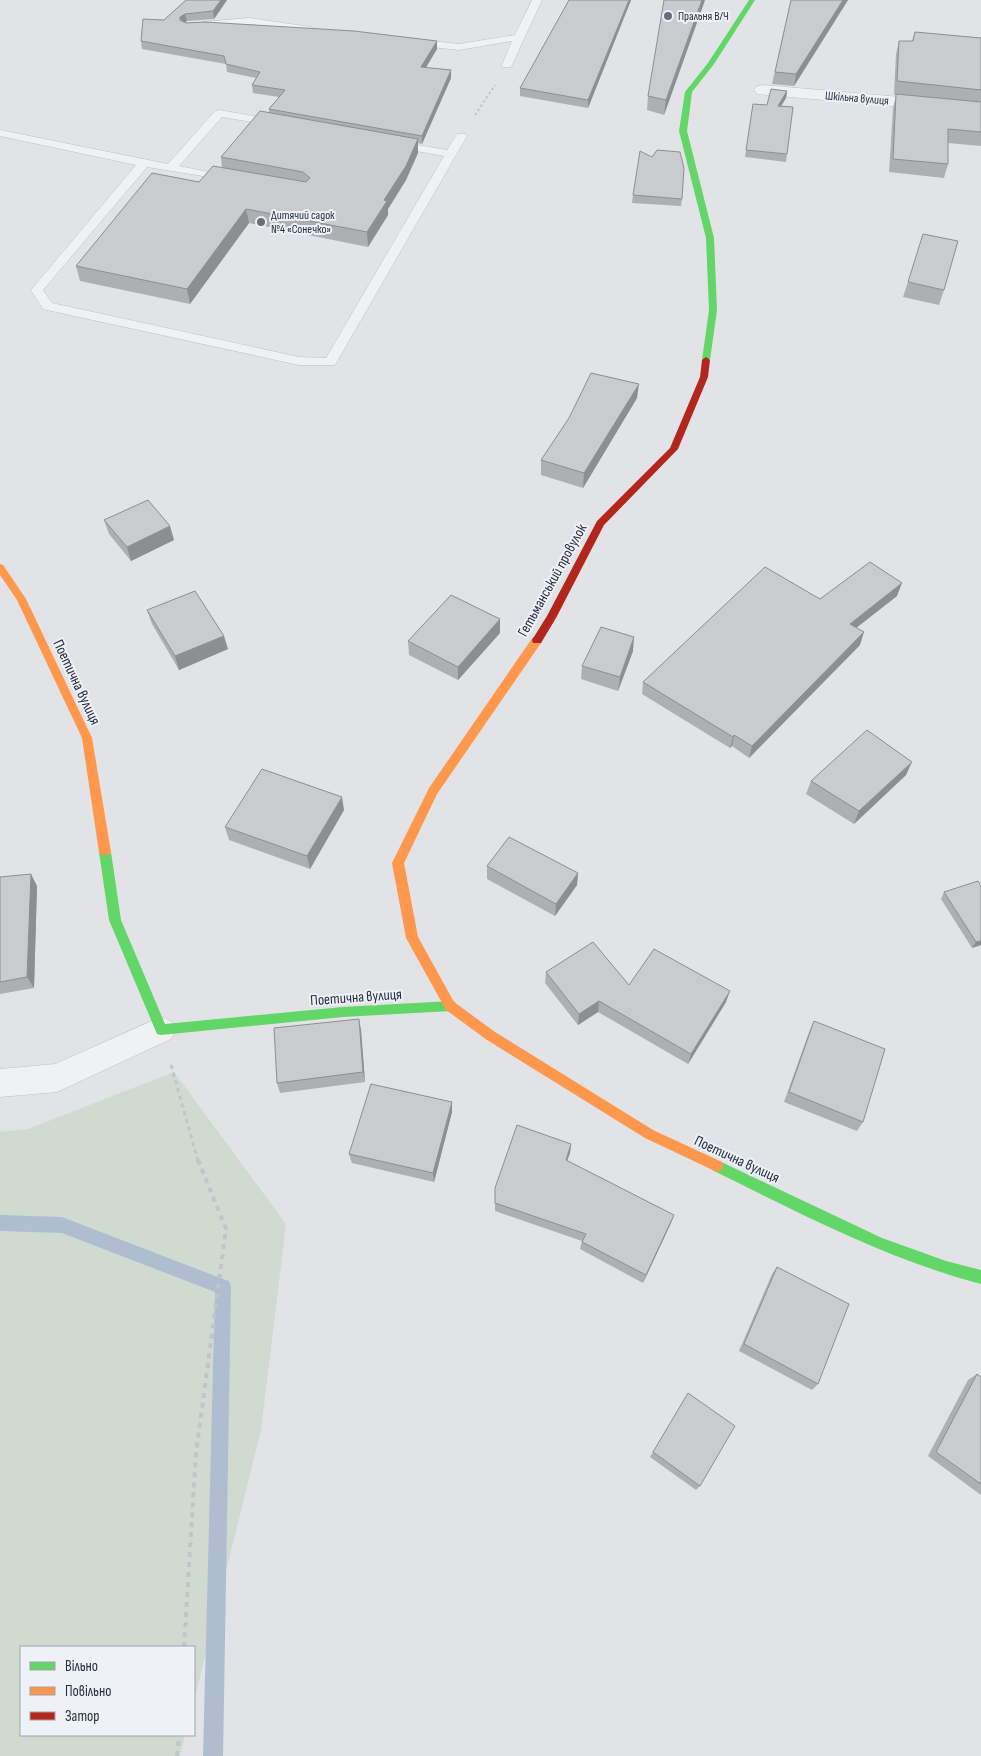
<svg xmlns="http://www.w3.org/2000/svg" width="981" height="1756" viewBox="0 0 981 1756" font-family="'Sofia Sans Condensed',sans-serif">
<rect width="100%" height="100%" fill="#e1e3e6"/>
<polygon fill="#d0dad1" points="174,1072 286,1224 261,1430 194,1701 194,1647 21,1647 21,1735 185,1735 180,1756 0,1756 0,1132 28,1129"/>
<g fill="none" stroke-linecap="round" stroke-linejoin="round">
<polygon fill="#afbdd1" fill-rule="evenodd" points="0,1215 62,1217 223,1279 229,1281 231,1287 223,1756 203,1756 215,1292 62,1233 0,1231"/>
<g stroke="#bfc1c4" stroke-width="1">
<g id="lane">
<polygon points="532,0 542,0 511,67 503,67 502,65 512,41 459,50 414,45 409,42 414,39 459,44 515,35"/>
<polygon points="249,18 311,27 316,30 311,33 249,24 203,28 198,25 203,22"/>
<polygon points="219,110 275,120 281,123 275,126 222,117 179,166 234,177 234,181 147,167 43,290 52,303 299,357 326,358 444,156 394,147 388,144 394,141 447,150 457,134 465,134 467,136 335,365 299,365 47,310 43,309 31,290 136,165 0,136 0,130 168,164 215,111"/>
</g>
</g>
<g stroke="#bfc1c4" stroke-width="1">
<g id="street">
<polygon points="763,85 981,104 981,114 757,94 754,90 757,86"/>
<polygon points="161,1017 171,1021 176,1030 171,1039 57,1092 0,1097 0,1069 55,1064"/>
</g>
</g>
<polyline stroke="#c3c4c9" stroke-width="2" stroke-dasharray="2.5 2.5" stroke-linecap="butt" points="475,115 495,85"/>
<polyline stroke="#c3c4c9" stroke-width="3" stroke-dasharray="4 4" stroke-linecap="butt" points="171,1065 198,1161"/>
<g stroke="#c3c4c9" stroke-width="4" stroke-dasharray="5 5" stroke-linecap="butt">
<polyline points="184,1647 196,1453 226,1229 198,1160"/>
<polyline points="177,1756 179,1735"/>
</g>
<use href="#lane" fill="#f0f1f3" fill-rule="evenodd"/>
<use href="#street" fill="#f0f1f3" fill-rule="evenodd"/>
<g fill="#63d668" fill-rule="evenodd">
<polygon points="749,0 755,0 714,64 692,92 687,131 714,238 717,310 710,360 706,363 702,360 709,310 706,238 679,131 685,92 708,63"/>
<polygon points="105,847 109,849 111,852 121,920 165,1024 343,1007 451,1001 455,1002 457,1006 455,1010 451,1011 343,1017 161,1035 157,1034 109,920 99,852 101,849"/>
<path d="M717 1160 882 1238 946 1261 981 1270V1284C886 1259 800 1213 712 1170L711 1166 712 1162Z"/>
</g>
<g fill="#ff974d" fill-rule="evenodd">
<polygon points="0,564 3,565 26,599 92,738 111,852 109,855 101,855 99,852 82,738 17,600 0,575"/>
<polygon points="537,636 542,640 541,643 437,794 404,863 418,937 454,1002 495,1032 653,1130 722,1162 723,1166 722,1170 717,1172 645,1138 487,1040 446,1010 406,938 392,863 429,788 533,637"/>
</g>
<polygon fill="#b3261e" fill-rule="evenodd" points="706,357 710,360 708,377 678,449 604,525 556,618 541,643 533,643 532,640 547,616 597,521 670,448 700,377 702,360"/>
</g>
<g fill="#adafb1">
<polygon points="186,0 227,0 214,19 187,21 184,23 186,23 437,49 426,68 451,78 422,144 418,143 418,153 406,180 388,209 388,215 368,247 249,223 190,304 80,281 76,266 222,168 221,157 269,113 269,109 279,97 253,93 252,85 256,78 227,72 226,64 142,49 141,41"/>
<polygon points="631,0 588,108 520,96 520,88"/>
<polygon points="705,0 664,115 647,110 648,96"/>
<polygon points="791,0 848,0 794,86 772,84"/>
<polygon points="915,32 981,38 981,146 948,143 948,164 944,178 889,172 893,108 896,95 894,94 896,54 899,41 912,41"/>
<polygon points="787,91 786,98 781,106 787,154 786,162 745,157 753,104 767,105"/>
<polygon points="633,195 682,199 681,206 632,203"/>
<polygon points="908,282 944,290 939,305 903,297"/>
<polygon points="637,398 583,488 541,475 541,460 569,418"/>
<polygon points="104,520 174,540 131,561 109,534"/>
<polygon points="897,596 856,627 860,645 749,758 732,746 730,748 642,694 643,682 820,599"/>
<polygon points="147,610 228,649 179,670 152,624"/>
<polygon points="500,633 458,680 409,655 408,641"/>
<polygon points="633,651 618,691 581,679 582,666"/>
<polygon points="906,775 854,824 806,794 811,781"/>
<polygon points="344,810 310,869 229,840 225,827"/>
<polygon points="487,866 578,873 577,885 555,916 487,879"/>
<polygon points="0,877 37,886 34,988 0,994"/>
<polygon points="944,892 981,945 972,948 941,899"/>
<polygon points="546,972 629,985 726,1002 688,1064 598,1012 578,1025 545,983"/>
<polygon points="814,1021 863,1122 857,1131 784,1102 809,1032"/>
<polygon points="361,1030 365,1082 280,1093 277,1083"/>
<polygon points="452,1102 452,1112 434,1182 352,1163 349,1154"/>
<polygon points="571,1144 570,1153 567,1161 671,1223 643,1283 580,1249 582,1241 495,1211 495,1188"/>
<polygon points="777,1267 818,1384 812,1390 739,1351 772,1274"/>
<polygon points="977,1374 981,1377 981,1495 928,1456 968,1380"/>
<polygon points="685,1399 700,1486 696,1490 650,1457"/>
</g>
<g fill="#8d8e90">
<polygon points="221,0 227,0 214,19 213,11"/>
<polygon points="629,0 631,0 588,108 588,100"/>
<polygon points="702,0 705,0 664,115 666,100"/>
<polygon points="843,0 848,0 794,86 796,74"/>
<polygon points="185,14 187,21 181,24 180,17"/>
<polygon points="437,41 437,49 421,75 421,67"/>
<polygon points="451,70 451,78 422,144 422,136"/>
<polygon points="787,91 786,98 776,114 778,106"/>
<polygon points="418,139 418,153 406,180 388,209 388,215 368,247 367,232 384,200"/>
<polygon points="246,209 249,223 190,304 187,289"/>
<polygon points="639,384 637,398 583,488 584,473"/>
<polygon points="170,526 174,540 131,561 127,547"/>
<polygon points="902,583 897,596 846,636 850,624"/>
<polygon points="500,619 500,633 458,680 458,667"/>
<polygon points="864,632 860,645 749,758 752,746"/>
<polygon points="224,636 228,649 179,670 175,656"/>
<polygon points="634,637 633,651 618,691 620,677"/>
<polygon points="734,735 732,746 730,748 733,737"/>
<polygon points="912,762 906,775 854,824 859,811"/>
<polygon points="342,797 344,810 310,869 307,856"/>
<polygon points="578,873 577,885 555,916 556,904"/>
<polygon points="31,874 37,886 34,988 27,977"/>
<polygon points="981,941 981,945 972,948 976,942"/>
<polygon points="730,991 726,1002 688,1064 691,1054"/>
<polygon points="599,1001 598,1012 578,1025 579,1014"/>
<polygon points="359,1019 361,1030 365,1082 363,1072"/>
<polygon points="452,1102 452,1112 434,1182 433,1173"/>
<polygon points="571,1144 570,1153 564,1169 566,1160"/>
<polygon points="674,1215 671,1223 643,1283 646,1275"/>
</g>
<g fill="#c9cbce" stroke="#8d8e90">
<polygon points="186,0 221,0 213,11 185,14 180,17 180,20 186,23 205,22 354,31 437,41 421,67 451,70 422,136 269,109 285,90 252,85 260,72 226,64 224,56 141,41 143,19 164,20"/>
<polygon points="569,0 629,0 588,100 520,88"/>
<polygon points="664,0 702,0 666,100 648,96"/>
<polygon points="791,0 843,0 796,74 775,72"/>
<polygon points="915,32 981,38 981,90 897,81 899,41 913,41"/>
<polygon points="771,89 787,91 778,106 793,107 787,154 746,150 753,104 767,105"/>
<polygon points="896,94 981,102 981,132 948,129 948,164 893,159"/>
<polygon points="260,111 418,139 406,166 384,200 387,201 367,232 246,209 187,289 76,266 152,173 199,182 213,166 306,182 310,178 303,172 221,157"/>
<polygon points="657,150 680,152 684,168 682,199 633,195 640,151 652,157"/>
<polygon points="923,234 958,241 944,290 908,282"/>
<polygon points="591,373 639,384 584,473 541,460 569,418"/>
<polygon points="148,500 170,526 127,547 104,520"/>
<polygon points="870,562 902,583 850,624 864,632 752,746 734,735 733,737 643,682 765,567 820,599"/>
<polygon points="195,591 224,636 175,656 147,610"/>
<polygon points="451,595 500,619 458,667 408,641"/>
<polygon points="601,627 634,637 620,677 582,666"/>
<polygon points="867,730 912,762 859,811 811,781"/>
<polygon points="262,769 342,797 307,856 225,827"/>
<polygon points="509,837 578,873 556,904 487,866"/>
<polygon points="31,874 27,977 0,982 0,877"/>
<polygon points="978,881 981,886 981,941 976,942 944,892"/>
<polygon points="593,942 629,985 654,949 730,991 691,1054 599,1001 579,1014 546,972"/>
<polygon points="359,1019 363,1072 277,1083 274,1028"/>
<polygon points="814,1021 885,1049 863,1122 789,1092"/>
<polygon points="371,1084 452,1102 433,1173 349,1154"/>
<polygon points="517,1125 571,1144 566,1160 674,1215 646,1275 582,1242 586,1234 495,1203 495,1188"/>
<polygon points="777,1267 849,1304 818,1384 744,1344"/>
<polygon points="977,1374 981,1377 981,1484 936,1452"/>
<polygon points="688,1393 735,1426 700,1486 653,1452"/>
</g>
<g fill="#696e79" stroke="#eef1f6" stroke-width="2">
<circle cx="668" cy="16" r="5"/>
<circle cx="261" cy="222" r="5"/>
</g>
<g text-anchor="middle" stroke-width="4" stroke-linejoin="round" paint-order="stroke">
<g font-size="12" fill="#282f3f" stroke="#eef1f6" text-anchor="start">
<text x="678" y="20">Пральня В/Ч</text>
<text x="271" y="219">Дитячий садок<tspan x="271" dy="14">№4 «Сонечко»</tspan></text>
</g>
<g font-size="12" fill="#282f3f" stroke="#eef1f6">
<text transform="translate(857 98) rotate(5)" y="4">Шкільна вулиця</text>
</g>
<g font-size="15" fill="#282f3f" stroke="#eef1f6">
<text transform="translate(552 580) rotate(-61)" y="5">Гетьманський провулок</text>
<text transform="translate(77 682) rotate(65)" y="5">Поетична вулиця</text>
<text transform="translate(356 997) rotate(-4)" y="5">Поетична вулиця</text>
<text transform="translate(737 1159) rotate(25)" y="5">Поетична вулиця</text>
</g>
</g>
<rect x="20" y="1646" width="175" height="90" fill="#eef1f6" stroke="#9fa3ad"/>
<rect x="30" y="1662" width="25" height="8" fill="#63d668" stroke="#9fa3ad"/>
<text x="65" y="1671" font-size="15" fill="#282f3f">Вільно</text>
<rect x="30" y="1687" width="25" height="8" fill="#ff974d" stroke="#9fa3ad"/>
<text x="65" y="1696" font-size="15" fill="#282f3f">Повільно</text>
<rect x="30" y="1712" width="25" height="8" fill="#b3261e" stroke="#9fa3ad"/>
<text x="65" y="1721" font-size="15" fill="#282f3f">Затор</text>
</svg>
